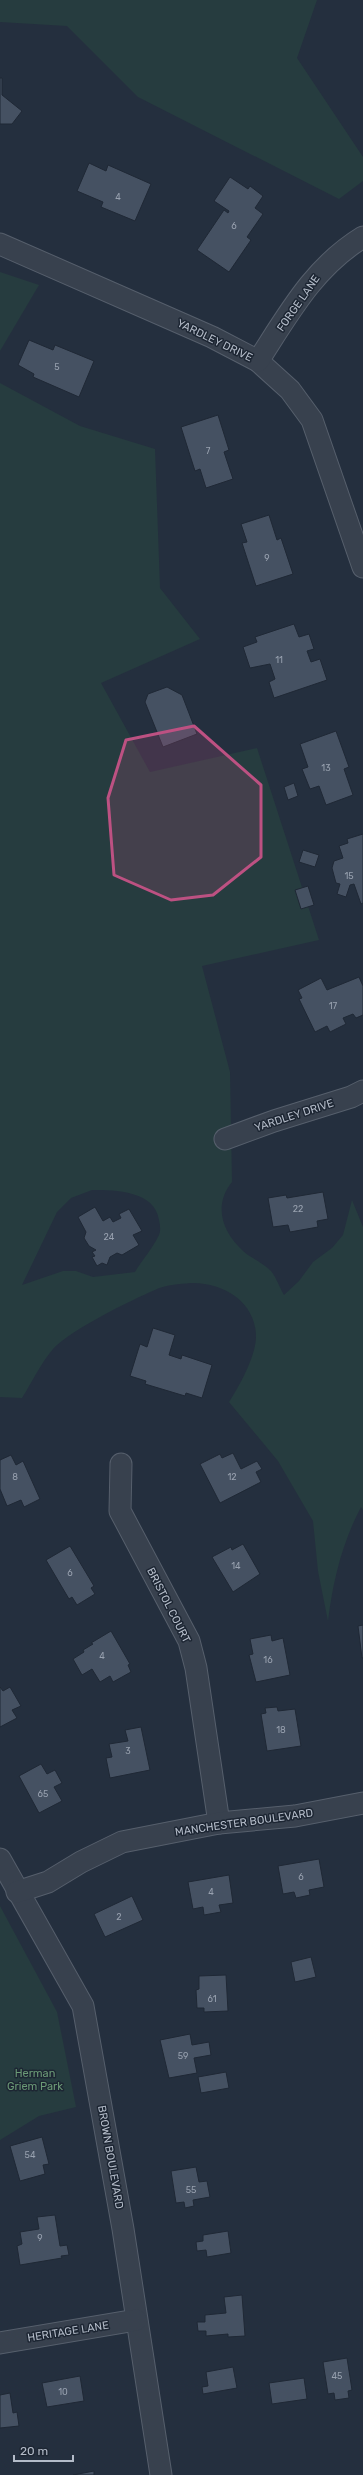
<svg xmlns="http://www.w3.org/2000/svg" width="363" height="2475" viewBox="0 0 363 2475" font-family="Rubik,sans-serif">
<rect width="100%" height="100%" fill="#242f3e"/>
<g fill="#263c3f" fill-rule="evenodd">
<polygon points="0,0 317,0 297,58 363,157 363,181 339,199 138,97 67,26 0,22"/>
<polygon points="0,272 39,285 0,351"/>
<path d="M0 383 80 426 155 449 160 588 200 639 101 683 150 772 257 748 319 940 202 966 230 1072 232 1182C213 1205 222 1232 243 1251 251 1258 263 1263 271 1271 276 1277 280 1288 284 1295L299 1281 313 1262 332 1248 343 1235 352 1200 363 1227V1510L361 1507C342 1543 333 1581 328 1621L318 1571 313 1521 278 1461 229 1402C239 1387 257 1354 256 1335 255 1301 222 1282 191 1283 180 1284 164 1285 155 1290 131 1300 69 1331 53 1349 41 1363 32 1382 22 1398L0 1397ZM92 1190C116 1190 155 1191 159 1220 160 1225 161 1230 159 1235 153 1248 142 1260 135 1272L93 1277 76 1271H63L22 1285 57 1212 71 1198Z"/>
<polygon points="0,1906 57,2012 76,2107 39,2116 0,2140"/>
</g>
<g fill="#455162" stroke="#1f2835">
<polygon points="0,78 2,78 2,95 22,111 12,124 0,124"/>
<polygon points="89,163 106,171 108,165 151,184 135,221 101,207 103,202 77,191"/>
<polygon points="230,177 248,189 250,186 263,196 255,208 263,214 247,237 251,240 229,272 197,250 224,210 228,213 229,211 214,201"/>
<polygon points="29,340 53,350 55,345 94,361 79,397 33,377 34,374 18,365"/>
<polygon points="218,415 229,450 224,452 233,479 206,488 200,469 195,471 181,427"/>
<polygon points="269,515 277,540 281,538 293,574 256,586 242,543 247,542 241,524"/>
<polygon points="294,624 299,637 309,634 314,649 307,651 311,662 320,659 327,680 274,698 269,682 275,679 270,664 250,668 243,647 257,642 255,637"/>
<polygon points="167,687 182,695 197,734 163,747 145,702 148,694"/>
<polygon points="336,731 349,767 344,769 353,795 326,805 319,786 310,789 302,769 308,767 300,744"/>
<polygon points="294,783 298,796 288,800 284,787"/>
<polygon points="363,834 363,903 361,904 354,884 350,885 346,897 337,894 340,884 336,883 332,868 334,861 343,858 339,846 348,843 347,839"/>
<polygon points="303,850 319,855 315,867 299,862"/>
<polygon points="308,886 314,905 301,909 295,890"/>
<polygon points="359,977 363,986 363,1015 356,1018 353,1014 343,1018 346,1024 330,1032 327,1026 315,1032 299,999 302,998 298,990 321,978 327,990"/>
<polygon points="323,1192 328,1219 317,1221 318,1227 290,1232 288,1225 273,1227 268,1198 286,1195 287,1198"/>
<polygon points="95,1207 103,1221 110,1217 113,1222 121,1218 119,1214 129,1209 142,1231 133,1235 139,1245 122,1255 117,1253 110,1257 107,1265 102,1263 97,1266 92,1257 95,1256 92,1252 96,1250 89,1246 84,1238 86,1232 78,1217"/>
<polygon points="153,1328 175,1335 169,1355 181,1359 182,1355 212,1365 202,1398 186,1393 185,1396 145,1384 146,1381 130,1376 140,1344 147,1347"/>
<polygon points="233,1453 241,1469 257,1461 262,1469 256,1472 261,1482 220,1503 200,1464 220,1454 222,1458"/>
<polygon points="11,1455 16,1465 23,1461 40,1499 24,1507 21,1500 7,1506 0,1489 0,1460"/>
<polygon points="243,1544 260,1574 233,1592 212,1557 231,1547 232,1550"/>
<polygon points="70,1546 94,1586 91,1588 95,1594 77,1605 72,1597 69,1599 46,1560"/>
<polygon points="363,1625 363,1658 362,1658 358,1626"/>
<polygon points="111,1631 130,1664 128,1665 131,1672 113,1682 110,1676 100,1682 92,1669 82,1675 73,1659 84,1652 83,1650 93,1644 91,1643"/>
<polygon points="271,1635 272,1641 283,1638 290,1675 256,1682 249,1655 253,1654 250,1639"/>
<polygon points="0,1687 3,1691 10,1687 21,1706 12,1710 17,1718 0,1727"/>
<polygon points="277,1707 278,1711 295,1709 301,1746 267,1751 261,1714 266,1713 265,1708"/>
<polygon points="141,1727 150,1770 110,1778 106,1758 112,1757 109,1744 128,1741 125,1730"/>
<polygon points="41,1764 47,1774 55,1770 62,1783 54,1787 62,1801 39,1813 19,1776"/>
<polygon points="319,1859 324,1887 309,1890 310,1895 296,1898 294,1892 283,1894 278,1866"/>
<polygon points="229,1875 233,1903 219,1905 221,1912 204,1915 203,1907 193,1909 188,1882"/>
<polygon points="132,1896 143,1920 105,1937 94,1914"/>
<polygon points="311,1957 316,1977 295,1982 291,1962"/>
<polygon points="226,1975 228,2011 204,2012 204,2008 197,2008 196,1990 199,1989 199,1976"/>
<polygon points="190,2034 192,2045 209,2042 211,2055 194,2058 197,2073 169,2078 160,2040"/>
<polygon points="226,2072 229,2088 201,2093 198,2077"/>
<polygon points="42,2137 49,2164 43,2165 45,2174 20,2181 10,2146"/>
<polygon points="196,2167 199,2182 207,2181 210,2197 193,2200 194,2206 185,2208 184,2202 176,2203 171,2171"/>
<polygon points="55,2215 60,2246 67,2245 69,2255 61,2256 62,2258 20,2265 17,2246 22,2244 20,2232 39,2229 37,2217"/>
<polygon points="228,2231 231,2253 207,2257 206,2250 197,2251 196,2242 203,2241 203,2235"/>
<polygon points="242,2295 245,2336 228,2337 228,2334 206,2336 206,2331 198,2331 197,2322 205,2322 205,2315 226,2313 224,2297"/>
<polygon points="347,2358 352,2390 348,2391 349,2398 335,2400 334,2393 328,2394 323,2362"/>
<polygon points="233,2367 237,2388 203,2394 202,2387 208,2386 206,2372"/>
<polygon points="80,2376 84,2401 47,2407 42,2383"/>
<polygon points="304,2378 307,2399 272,2404 269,2383"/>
<polygon points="10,2393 13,2413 17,2412 19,2426 0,2428 0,2395"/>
<polygon points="94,2471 94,2475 73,2475"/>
</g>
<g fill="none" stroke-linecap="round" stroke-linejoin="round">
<g stroke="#565f6c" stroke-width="23">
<g id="minor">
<polyline points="0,244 212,337 258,361 290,390 312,420 363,567"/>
<path d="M258 361C289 313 314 267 363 237"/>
<polyline points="225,1139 274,1121 351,1097 363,1091"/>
<polyline points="121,1464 120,1511 189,1641 196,1668 219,1823"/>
<polyline points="0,1859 83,2006 123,2229 161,2475"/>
<polyline points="17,1892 48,1882 81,1862 122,1842 219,1823 295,1816 363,1803"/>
<polyline points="0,2343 136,2320"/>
</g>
</g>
<use href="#minor" stroke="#38414e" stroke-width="21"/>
</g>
<path fill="#bd5182" fill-opacity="0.2" stroke="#bd5182" stroke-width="3" stroke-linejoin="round" d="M194 726 261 785V857L213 895 171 900 114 875 108 798 126 740Z"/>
<g text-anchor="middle" stroke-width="3" stroke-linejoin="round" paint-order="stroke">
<g font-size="9" fill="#98a1af">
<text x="118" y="200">4</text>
<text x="234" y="229">6</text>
<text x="57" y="370">5</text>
<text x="208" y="454">7</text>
<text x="267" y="561">9</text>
<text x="279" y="663">11</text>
<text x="326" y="771">13</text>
<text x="349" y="879">15</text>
<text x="333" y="1009">17</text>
<text x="298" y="1212">22</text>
<text x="109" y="1240">24</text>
<text x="15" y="1480">8</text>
<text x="232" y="1480">12</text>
<text x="236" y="1569">14</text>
<text x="70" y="1576">6</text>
<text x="102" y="1659">4</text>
<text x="268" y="1663">16</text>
<text x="281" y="1733">18</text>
<text x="128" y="1754">3</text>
<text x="43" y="1797">65</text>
<text x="301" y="1880">6</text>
<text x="211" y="1895">4</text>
<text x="119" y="1920">2</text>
<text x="212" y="2002">61</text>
<text x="183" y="2059">59</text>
<text x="30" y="2158">54</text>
<text x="191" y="2193">55</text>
<text x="40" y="2241">9</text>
<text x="337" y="2379">45</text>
<text x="63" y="2395">10</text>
</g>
<g font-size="11" fill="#b4bcc9" stroke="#1d2633">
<text transform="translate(298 303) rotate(-55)" y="4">FORGE LANE</text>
<text transform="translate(215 340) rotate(26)" y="4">YARDLEY DRIVE</text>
<text transform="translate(294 1115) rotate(-18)" y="4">YARDLEY DRIVE</text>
<text transform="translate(169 1605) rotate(63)" y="4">BRISTOL COURT</text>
<text transform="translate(244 1822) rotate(-8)" y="4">MANCHESTER BOULEVARD</text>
<text transform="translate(111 2157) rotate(80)" y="4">BROWN BOULEVARD</text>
<text transform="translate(68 2331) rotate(-9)" y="4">HERITAGE LANE</text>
</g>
<g font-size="11" fill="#6b9a76" stroke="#1d2633">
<text x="35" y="2077">Herman<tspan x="35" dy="13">Griem Park</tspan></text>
</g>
</g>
<path d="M14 2455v6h59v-6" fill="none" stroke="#b4bcc9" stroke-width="2"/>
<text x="20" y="2455" font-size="12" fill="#b4bcc9" stroke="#1d2633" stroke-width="3" paint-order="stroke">20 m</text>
</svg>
